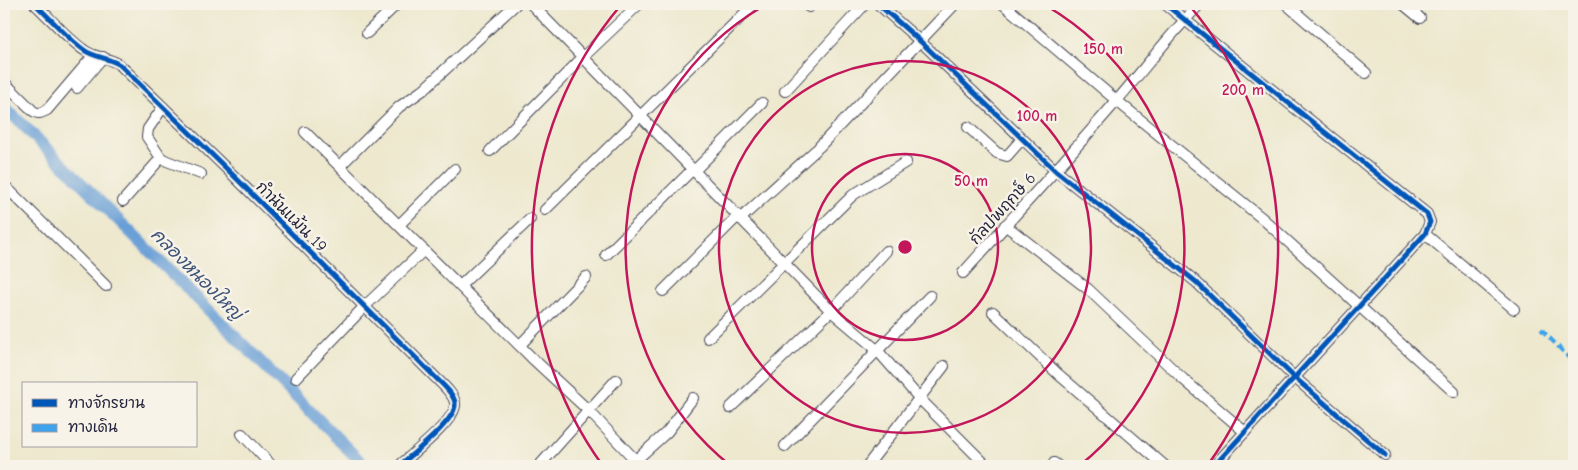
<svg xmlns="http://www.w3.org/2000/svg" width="1578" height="470" viewBox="0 0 1578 470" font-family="'Comic Neue','Playpen Sans Thai',sans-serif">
<rect width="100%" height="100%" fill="#f7f3e8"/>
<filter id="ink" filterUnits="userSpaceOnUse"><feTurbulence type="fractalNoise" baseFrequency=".02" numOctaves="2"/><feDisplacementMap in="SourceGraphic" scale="10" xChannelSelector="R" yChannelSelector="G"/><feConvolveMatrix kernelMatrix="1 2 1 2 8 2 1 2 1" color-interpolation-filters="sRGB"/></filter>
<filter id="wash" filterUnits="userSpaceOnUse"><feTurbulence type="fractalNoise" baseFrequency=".0096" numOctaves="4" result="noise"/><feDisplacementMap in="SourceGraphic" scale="20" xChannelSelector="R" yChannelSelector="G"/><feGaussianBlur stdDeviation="1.12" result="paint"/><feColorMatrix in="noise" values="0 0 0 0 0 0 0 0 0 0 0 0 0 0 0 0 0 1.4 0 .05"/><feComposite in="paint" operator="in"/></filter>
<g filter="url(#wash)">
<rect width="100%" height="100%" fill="#ede8ce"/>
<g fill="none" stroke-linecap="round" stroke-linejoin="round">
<polyline stroke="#699fd6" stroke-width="12" points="4,106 365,466"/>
</g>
</g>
<g filter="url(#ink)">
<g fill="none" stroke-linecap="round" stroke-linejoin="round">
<g stroke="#404051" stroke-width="12">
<g id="minor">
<path d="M35 4C50 18 68 39 84 50 95 58 108 57 120 65L233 175 436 378C442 384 454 394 455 403 458 419 411 455 399 466"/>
<polyline points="531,4 831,311 877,350 920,399 987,466"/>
<polyline points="805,4 809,7"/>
<polyline points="878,4 920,41 1056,171 1195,281 1295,378 1385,455"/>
<polyline points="1003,4 1117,101 1263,219 1454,392"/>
<polyline points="1165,4 1427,214 1430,222 1425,234 1214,466"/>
<polyline points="1286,4 1366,73"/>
<polyline points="1403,4 1420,18"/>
<polyline points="367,33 397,4"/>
<path d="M4 82 32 110C38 115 41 113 47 110L93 56"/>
<polyline points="77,88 103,57"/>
<polyline points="785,91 865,4"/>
<polyline points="163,107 148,129 147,137 161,158 167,161 201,174"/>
<polyline points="968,127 997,153 1007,156 1022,139"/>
<polyline points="305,132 532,358 588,410 641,466"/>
<polyline points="819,147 955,4"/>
<polyline points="490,151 583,57 639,4"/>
<polyline points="340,166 399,107 423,90 516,4"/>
<polyline points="694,171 762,103"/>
<polyline points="4,185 106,286"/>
<polyline points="123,201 161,158"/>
<polyline points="545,210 754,4"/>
<polyline points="740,219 816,150"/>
<polyline points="399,225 455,169"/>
<polyline points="1005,225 1088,289 1183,379 1245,432"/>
<polyline points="1425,234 1514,309"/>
<polyline points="606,255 692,170"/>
<path d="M963 273C1013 217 1064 162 1113 105 1142 72 1169 35 1200 4"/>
<polyline points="460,286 530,219"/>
<polyline points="663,291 738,216"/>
<polyline points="993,312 1058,374 1165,466"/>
<polyline points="708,338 853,195 906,162"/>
<polyline points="520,345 586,277"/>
<polyline points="296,378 365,306 424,250"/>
<polyline points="730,408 831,311 886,251"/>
<polyline points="242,434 272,466"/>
<polyline points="785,446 930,296"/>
<polyline points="636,460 667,432 693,398"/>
<polyline points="1054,463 1058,466"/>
<polyline points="539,466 616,380"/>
<polyline points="867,466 944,366"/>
</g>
</g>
<use href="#minor" stroke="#fff" stroke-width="10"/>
<polyline stroke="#3ea2ec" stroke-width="4" stroke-dasharray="8 4" stroke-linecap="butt" points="1541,329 1574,363"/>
<g stroke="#f7f3e8" stroke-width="8">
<g id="cycleway">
<path d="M35 4C50 18 68 39 84 50 95 58 108 57 120 65L233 175 436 378C442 384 454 394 455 403 458 419 411 455 399 466"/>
<polyline points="878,4 920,41 1056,171 1195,281 1295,378 1385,455"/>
<polyline points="1165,4 1427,214 1430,222 1425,234 1214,466"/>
</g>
</g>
<use href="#cycleway" stroke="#0057b8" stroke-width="5"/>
</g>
</g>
<g fill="none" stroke="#c2185b" stroke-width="2.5">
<circle cx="905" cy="247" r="93"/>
<circle cx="905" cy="247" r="186"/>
<path d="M731 466A280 280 0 0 1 765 5M1045 5A280 280 0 0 1 1079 466"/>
<path d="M603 466A373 373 0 0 1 621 5M1189 5A373 373 0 0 1 1207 466"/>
</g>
<g text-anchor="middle" stroke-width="5" stroke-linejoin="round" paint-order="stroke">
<g font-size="16" fill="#22223b" stroke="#f7f3e8">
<text transform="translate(1002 208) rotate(-48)" y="6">กัลปพฤกษ์ 6</text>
<text transform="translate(292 216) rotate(45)" y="6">กำนันแม้น 19</text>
</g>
<g font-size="18" font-style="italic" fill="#3e5479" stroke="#f7f3e8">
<text transform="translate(197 274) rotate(45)" y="6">คลองหนองใหญ่</text>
</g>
</g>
<circle cx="905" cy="247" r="8" fill="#c2185b" stroke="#f7f3e8" stroke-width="2.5"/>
<g font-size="15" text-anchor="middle" font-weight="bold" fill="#c2185b" stroke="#f7f3e8" stroke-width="5" stroke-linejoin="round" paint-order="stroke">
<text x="1103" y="54">150 m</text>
<text x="1243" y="95">200 m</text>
<text x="1037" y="121">100 m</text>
<text x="971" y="186">50 m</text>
</g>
<rect width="1578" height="470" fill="none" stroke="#f7f3e8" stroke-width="20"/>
<rect x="22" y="382" width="175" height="65" fill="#f7f3e8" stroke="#a29fa3"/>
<rect x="32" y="399" width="25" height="8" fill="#0057b8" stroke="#a29fa3"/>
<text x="68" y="408" font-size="15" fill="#22223b">ทางจักรยาน</text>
<rect x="32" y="424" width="25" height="8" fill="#3ea2ec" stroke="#a29fa3"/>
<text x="68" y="432" font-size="15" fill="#22223b">ทางเดิน</text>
</svg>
